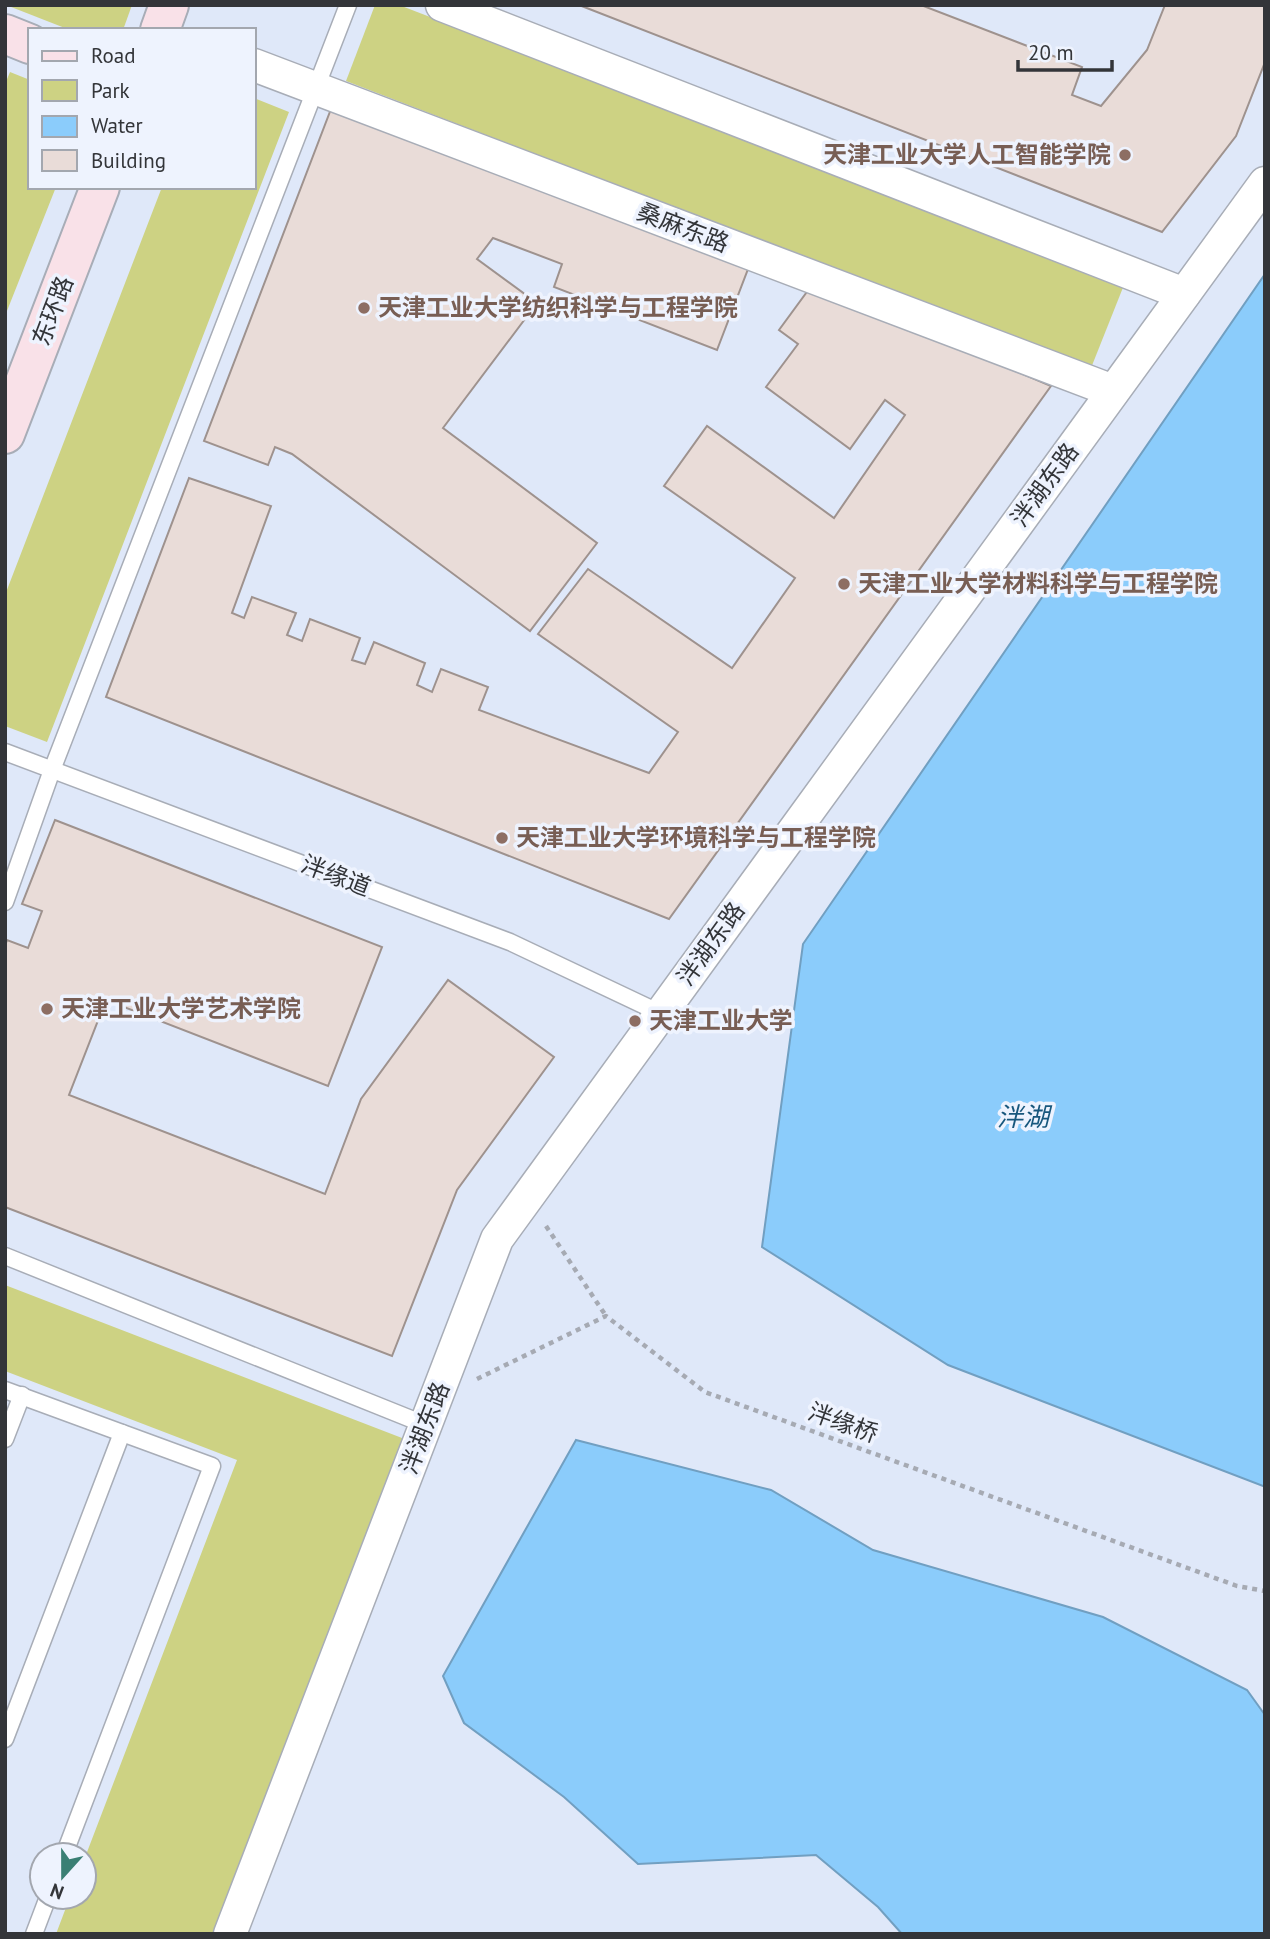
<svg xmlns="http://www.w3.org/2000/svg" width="1270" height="1939" viewBox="0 0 1270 1939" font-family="'PT Sans','Noto Sans SC',sans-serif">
<rect width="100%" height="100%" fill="#eef3fe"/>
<path fill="#dfe8f9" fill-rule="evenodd" d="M5 5H1265V1934H5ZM30 30H254V187H30ZM42 1855H84V1897H42Z"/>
<g fill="#cdd283">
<polygon points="6,5 132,5 123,30 70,30"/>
<polygon points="375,5 399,5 1124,285 1091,368 346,81"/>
<polygon points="10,72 30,80 30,187 56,187 5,316 5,84"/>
<polygon points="254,98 289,112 47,742 5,726 5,595 162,187 254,187"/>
<polygon points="5,1285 415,1443 226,1934 56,1934 70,1897 84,1897 84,1860 237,1460 5,1371"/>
</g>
<g fill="#8bccfb" stroke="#719fc1" stroke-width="2">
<polygon points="1265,274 1265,1486 1263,1486 948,1365 762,1247 803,944"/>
<polygon points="576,1440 771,1490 873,1550 1103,1617 1247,1690 1265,1715 1265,1934 902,1934 878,1907 816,1855 638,1864 564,1797 464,1723 443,1676"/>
</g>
<g fill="#e9dcd8" stroke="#9e928e" stroke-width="2">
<polygon points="579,5 921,5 1082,67 1072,95 1101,106 1147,50 1165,5 1265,5 1265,62 1236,136 1162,232"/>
<polygon points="331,109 748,269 717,350 554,287 562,264 493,238 477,259 537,303 443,428 597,543 530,631 292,454 275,447 268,465 204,441"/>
<polygon points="812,285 1051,386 669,919 106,697 189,478 271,506 232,613 244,618 252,597 296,613 287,635 302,641 310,619 360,638 352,660 365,664 374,642 425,663 417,685 432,692 441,669 488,687 479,710 649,773 678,732 538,634 588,569 732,668 795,578 664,486 707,426 834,518 905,415 885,400 850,449 766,387 798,344 779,330"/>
<polygon points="55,820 382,947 328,1086 106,1000 69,1095 325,1194 361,1099 448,980 554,1057 457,1190 392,1356 5,1207 5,946 7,940 28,948 42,911 22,904"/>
</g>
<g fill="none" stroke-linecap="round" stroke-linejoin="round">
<g stroke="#a8adb7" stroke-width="19">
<g id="lane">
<polyline points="5,752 510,942 660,1013"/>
<polyline points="5,902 52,770 348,5"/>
<polyline points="5,1256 426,1425"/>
<polyline points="5,1390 212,1466 64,1855"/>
<polyline points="5,1439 22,1395"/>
<polyline points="5,1739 122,1433"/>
<polyline points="34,1934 48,1897"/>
</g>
</g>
<g stroke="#a8adb7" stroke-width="35">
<g id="street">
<polyline points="442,5 1184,294"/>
<polyline points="254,65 1113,391"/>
<polyline points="230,1934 497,1239 1265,183"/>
</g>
</g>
<g stroke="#a8adb7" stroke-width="42">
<g id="secondary">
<polyline points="160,30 169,5"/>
<polyline points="5,34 30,44"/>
<polyline points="5,434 100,187"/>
</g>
</g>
<g stroke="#a6aab3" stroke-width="4.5" stroke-dasharray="5 5" stroke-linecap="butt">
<polyline points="546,1226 606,1316"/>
<polyline points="477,1379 606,1316 705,1392 1237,1586 1265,1591"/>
</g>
<use href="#lane" stroke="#fff" stroke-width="16"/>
<use href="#street" stroke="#fff" stroke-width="32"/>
<use href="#secondary" stroke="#f9e1e8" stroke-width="38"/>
</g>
<g fill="#8d6e63" stroke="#eef3fe" stroke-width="2.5">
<circle cx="1125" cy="155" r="7"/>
<circle cx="364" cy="308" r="7"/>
<circle cx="844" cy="584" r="7"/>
<circle cx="502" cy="838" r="7"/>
<circle cx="47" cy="1009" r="7"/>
<circle cx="635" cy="1021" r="7"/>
</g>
<g text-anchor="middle" stroke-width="7" stroke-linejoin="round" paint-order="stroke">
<g font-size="24" font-weight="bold" fill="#785e54" stroke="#eef3fe" text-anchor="start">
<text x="1111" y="163" text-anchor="end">天津工业大学人工智能学院</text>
<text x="378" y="316">天津工业大学纺织科学与工程学院</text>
<text x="858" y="592">天津工业大学材料科学与工程学院</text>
<text x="516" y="846">天津工业大学环境科学与工程学院</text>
<text x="61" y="1017">天津工业大学艺术学院</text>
<text x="649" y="1029">天津工业大学</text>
</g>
<g font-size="24" fill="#333539" stroke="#eef3fe">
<text transform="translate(683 228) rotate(21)" y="8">桑麻东路</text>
<text transform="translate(53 311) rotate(-69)" y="8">东环路</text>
<text transform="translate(1045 485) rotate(-54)" y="8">泮湖东路</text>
<text transform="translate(336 876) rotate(21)" y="8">泮缘道</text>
<text transform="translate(711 944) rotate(-54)" y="8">泮湖东路</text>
<text transform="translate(843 1423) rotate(20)" y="8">泮缘桥</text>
<text transform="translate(425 1428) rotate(-69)" y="8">泮湖东路</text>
</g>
<g font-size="26" font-style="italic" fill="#18577d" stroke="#eef3fe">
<text x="1023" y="1126">泮湖</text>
</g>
</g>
<rect width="1270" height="1939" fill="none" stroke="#333539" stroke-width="14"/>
<rect x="28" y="28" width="228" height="161" fill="#eef3fe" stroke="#a3a7af" stroke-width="2"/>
<rect x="42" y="51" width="35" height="10" fill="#f9e1e8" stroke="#a3a7af" stroke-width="2"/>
<text x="91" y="63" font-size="21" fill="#333539">Road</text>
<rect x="42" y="80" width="35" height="21" fill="#cdd283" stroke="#a3a7af" stroke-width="2"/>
<text x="91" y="98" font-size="21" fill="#333539">Park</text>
<rect x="42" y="116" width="35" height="21" fill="#8bccfb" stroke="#a3a7af" stroke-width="2"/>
<text x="91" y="133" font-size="21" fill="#333539">Water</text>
<rect x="42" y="150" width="35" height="21" fill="#e9dcd8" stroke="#a3a7af" stroke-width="2"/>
<text x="91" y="168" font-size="21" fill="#333539">Building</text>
<g transform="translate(63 1876) rotate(201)"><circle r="33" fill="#eef3fe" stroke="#a3a7af" stroke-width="2"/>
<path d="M0-5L12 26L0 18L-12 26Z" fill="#3a7f74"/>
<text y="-10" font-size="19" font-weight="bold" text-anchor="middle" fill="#333539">N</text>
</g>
<path d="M1018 60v10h94v-10" fill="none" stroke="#333539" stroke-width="3.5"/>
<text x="1028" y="60" font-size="21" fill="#333539" stroke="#eef3fe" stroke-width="5" paint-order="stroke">20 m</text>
</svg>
